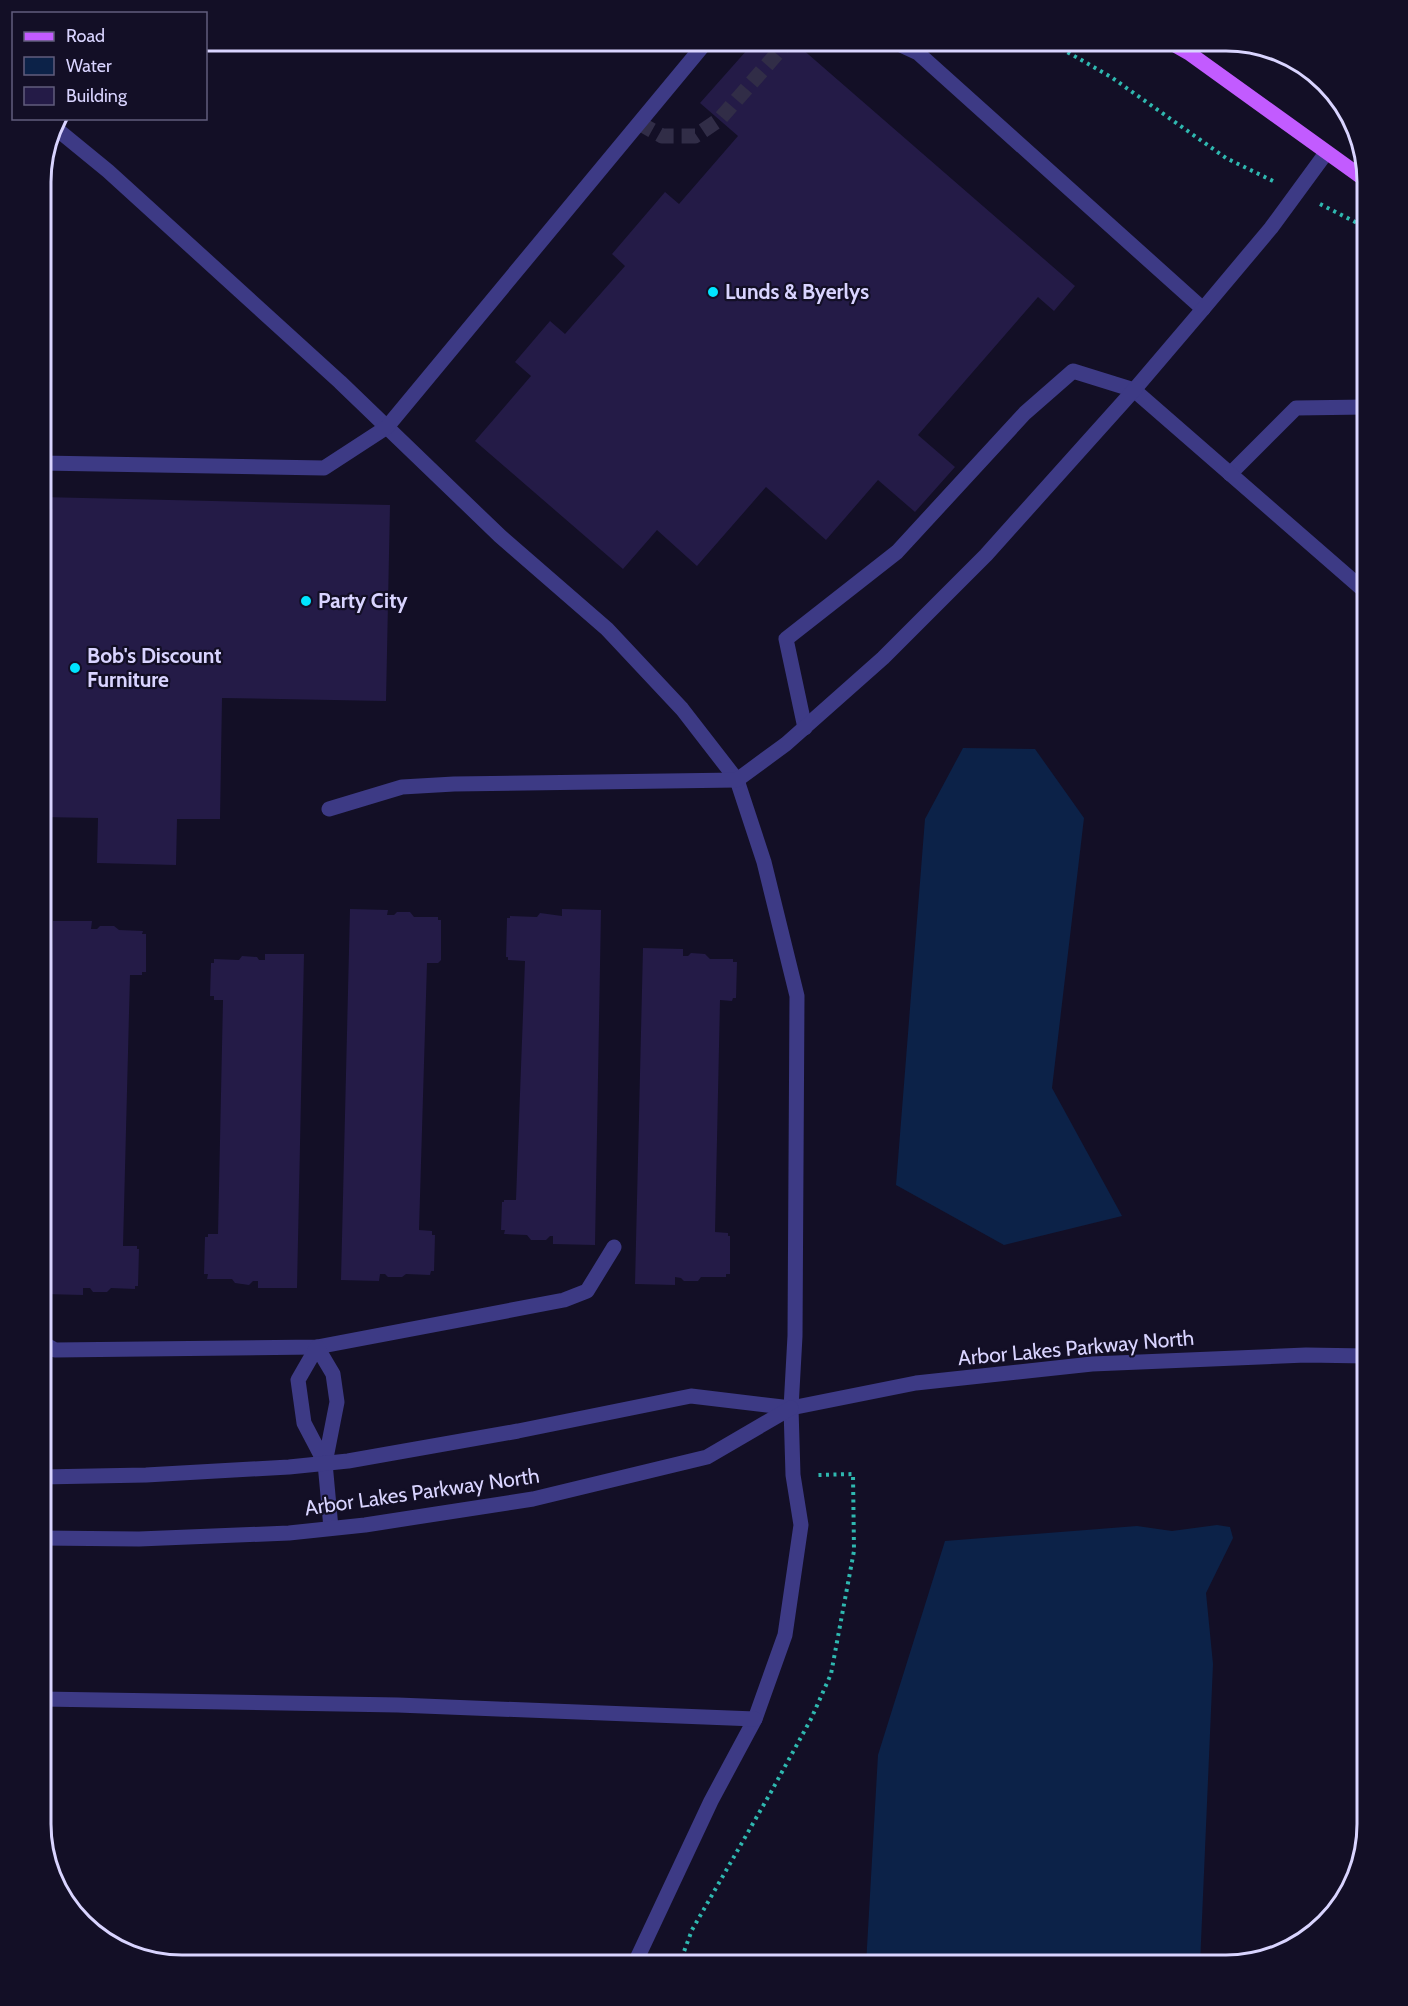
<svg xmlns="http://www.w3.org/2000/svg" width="1408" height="2006" viewBox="0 0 1408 2006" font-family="Cabin,sans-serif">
<rect width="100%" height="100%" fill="#130f26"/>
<g fill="#0c2248">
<polygon points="963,748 1035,749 1084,818 1052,1088 1122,1216 1004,1245 896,1185 925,819"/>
<polygon points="1217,1525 1230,1527 1233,1538 1206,1593 1213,1664 1200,1965 866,1965 878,1755 945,1541 1137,1526 1172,1531"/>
</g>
<g fill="#241b47">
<polygon points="755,41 793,41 1075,286 1054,311 1038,297 918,435 955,467 915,512 878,480 826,540 766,487 697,566 657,530 623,569 475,441 531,376 515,362 550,321 565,334 625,266 612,254 665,192 679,204 738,136 700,103"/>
<polygon points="41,497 390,505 386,701 222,698 220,819 177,819 176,865 97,863 98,818 41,817"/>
<polygon points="350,909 388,910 387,915 394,915 397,912 410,912 414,917 438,917 438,920 441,920 441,960 438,963 427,963 419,1230 432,1231 432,1235 435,1235 434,1271 431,1271 430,1275 406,1274 402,1277 388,1277 385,1274 380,1274 379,1281 341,1280"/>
<polygon points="562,909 601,910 595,1245 553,1244 553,1236 550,1236 546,1240 531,1240 527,1235 504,1234 505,1230 501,1230 502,1202 504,1202 504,1200 516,1200 525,961 508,960 508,957 506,957 507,918 510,918 510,916 537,917 540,913 562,916"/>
<polygon points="53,921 92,921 91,929 97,929 100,926 114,926 119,930 143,931 142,934 146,934 146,972 142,972 142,975 130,975 123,1246 137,1246 137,1249 139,1249 138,1286 135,1286 135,1289 111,1288 107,1292 93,1292 90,1288 83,1288 83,1295 44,1294"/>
<polygon points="643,948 683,949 683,956 688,956 691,953 705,954 710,959 733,959 733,962 737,962 736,998 733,998 732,1001 720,1000 715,1232 728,1233 728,1236 730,1236 730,1274 726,1274 726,1277 701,1277 698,1281 684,1281 681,1278 675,1277 675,1285 635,1284"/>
<polygon points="265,954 304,954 297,1288 258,1288 258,1281 253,1281 249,1285 235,1283 232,1279 207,1279 208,1274 204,1274 205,1237 208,1237 208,1234 218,1234 223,1000 214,1000 214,996 210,996 211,963 214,963 214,959 239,960 242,956 257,957 259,960 265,960"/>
</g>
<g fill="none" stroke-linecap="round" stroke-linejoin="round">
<polyline stroke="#312d47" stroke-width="15" stroke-dasharray="15 8" stroke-linecap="butt" points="639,123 662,136 695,136 719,120 788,41"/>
<g stroke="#2fb8b0" stroke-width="4" stroke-dasharray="3 4.5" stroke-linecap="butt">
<polyline points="1048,41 1111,77 1226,158 1273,181"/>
<polyline points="1320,204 1367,228"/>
<polyline points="679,1965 692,1930 771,1792 811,1719 831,1674 854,1551 853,1474 818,1475"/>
</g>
<g stroke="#3d3a85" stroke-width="15">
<polyline points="892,41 918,53 1203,309"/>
<polyline points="53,126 108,171 340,382 500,536 607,629 682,709 737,780 764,862 797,996 795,1336 791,1408 793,1475 801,1525 785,1635 755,1719 711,1801 634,1965"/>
<polyline points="41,463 324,468 387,427 707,41"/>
<polyline points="1230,474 1296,408 1367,407"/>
<polyline points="805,728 786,639 897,552 1025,413 1073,371 1134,390 1367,593"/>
<polyline points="329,809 402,787 454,784 737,780 786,744 883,658 986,555 1134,390 1203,309 1271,228 1326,153"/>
<polyline points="41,1342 55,1350 317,1347 564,1300 587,1291 614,1247"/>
<polygon points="317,1347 333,1374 337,1402 325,1463 304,1423 298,1380"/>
<polyline points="325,1463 331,1528"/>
<polyline points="41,1477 146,1475 289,1467 348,1461 518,1431 691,1396 791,1408 916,1383 1092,1364 1306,1355 1367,1356"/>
<polyline points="41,1538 139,1539 289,1533 365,1525 533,1499 707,1457 791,1408"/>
<polyline points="41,1699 398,1705 755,1719"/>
</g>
<polyline stroke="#c25bff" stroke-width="15" points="1168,41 1189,53 1367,181"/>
</g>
<g fill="#00e5ff" stroke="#130f26" stroke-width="2">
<circle cx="713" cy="292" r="6"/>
<circle cx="306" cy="601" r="6"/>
<circle cx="75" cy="668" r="6"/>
</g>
<g text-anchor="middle" stroke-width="4.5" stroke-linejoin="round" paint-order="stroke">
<g font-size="21" font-weight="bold" fill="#d9d4ff" stroke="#130f26" text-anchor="start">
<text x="725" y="299">Lunds &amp; Byerlys</text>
<text x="318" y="608">Party City</text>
<text x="87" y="663">Bob's Discount<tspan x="87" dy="24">Furniture</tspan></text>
</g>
<g font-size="21" fill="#d9d4ff" stroke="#130f26">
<text transform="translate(1076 1348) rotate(-5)" y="7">Arbor Lakes Parkway North</text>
<text transform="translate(422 1492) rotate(-8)" y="7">Arbor Lakes Parkway North</text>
</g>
</g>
<path d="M0 0H1408V2006H0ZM182 51H1226A131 131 0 0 1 1357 182V1824A131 131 0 0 1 1226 1955H182A131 131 0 0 1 51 1824V182A131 131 0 0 1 182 51Z" fill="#130f26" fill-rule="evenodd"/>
<path fill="none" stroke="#d9d4ff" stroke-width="3" d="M182 51H1226A131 131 0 0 1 1357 182V1824A131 131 0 0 1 1226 1955H182A131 131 0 0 1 51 1824V182A131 131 0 0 1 182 51Z"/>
<rect x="12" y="12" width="195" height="108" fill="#130f26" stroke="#625e7d" stroke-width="1.5"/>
<rect x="24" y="32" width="30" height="9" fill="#c25bff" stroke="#625e7d" stroke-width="1.5"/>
<text x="66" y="42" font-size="18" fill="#d9d4ff">Road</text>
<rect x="24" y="57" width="30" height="18" fill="#0c2248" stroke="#625e7d" stroke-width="1.5"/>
<text x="66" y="72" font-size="18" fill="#d9d4ff">Water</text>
<rect x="24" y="87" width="30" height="18" fill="#241b47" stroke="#625e7d" stroke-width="1.5"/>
<text x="66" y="102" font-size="18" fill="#d9d4ff">Building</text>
</svg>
